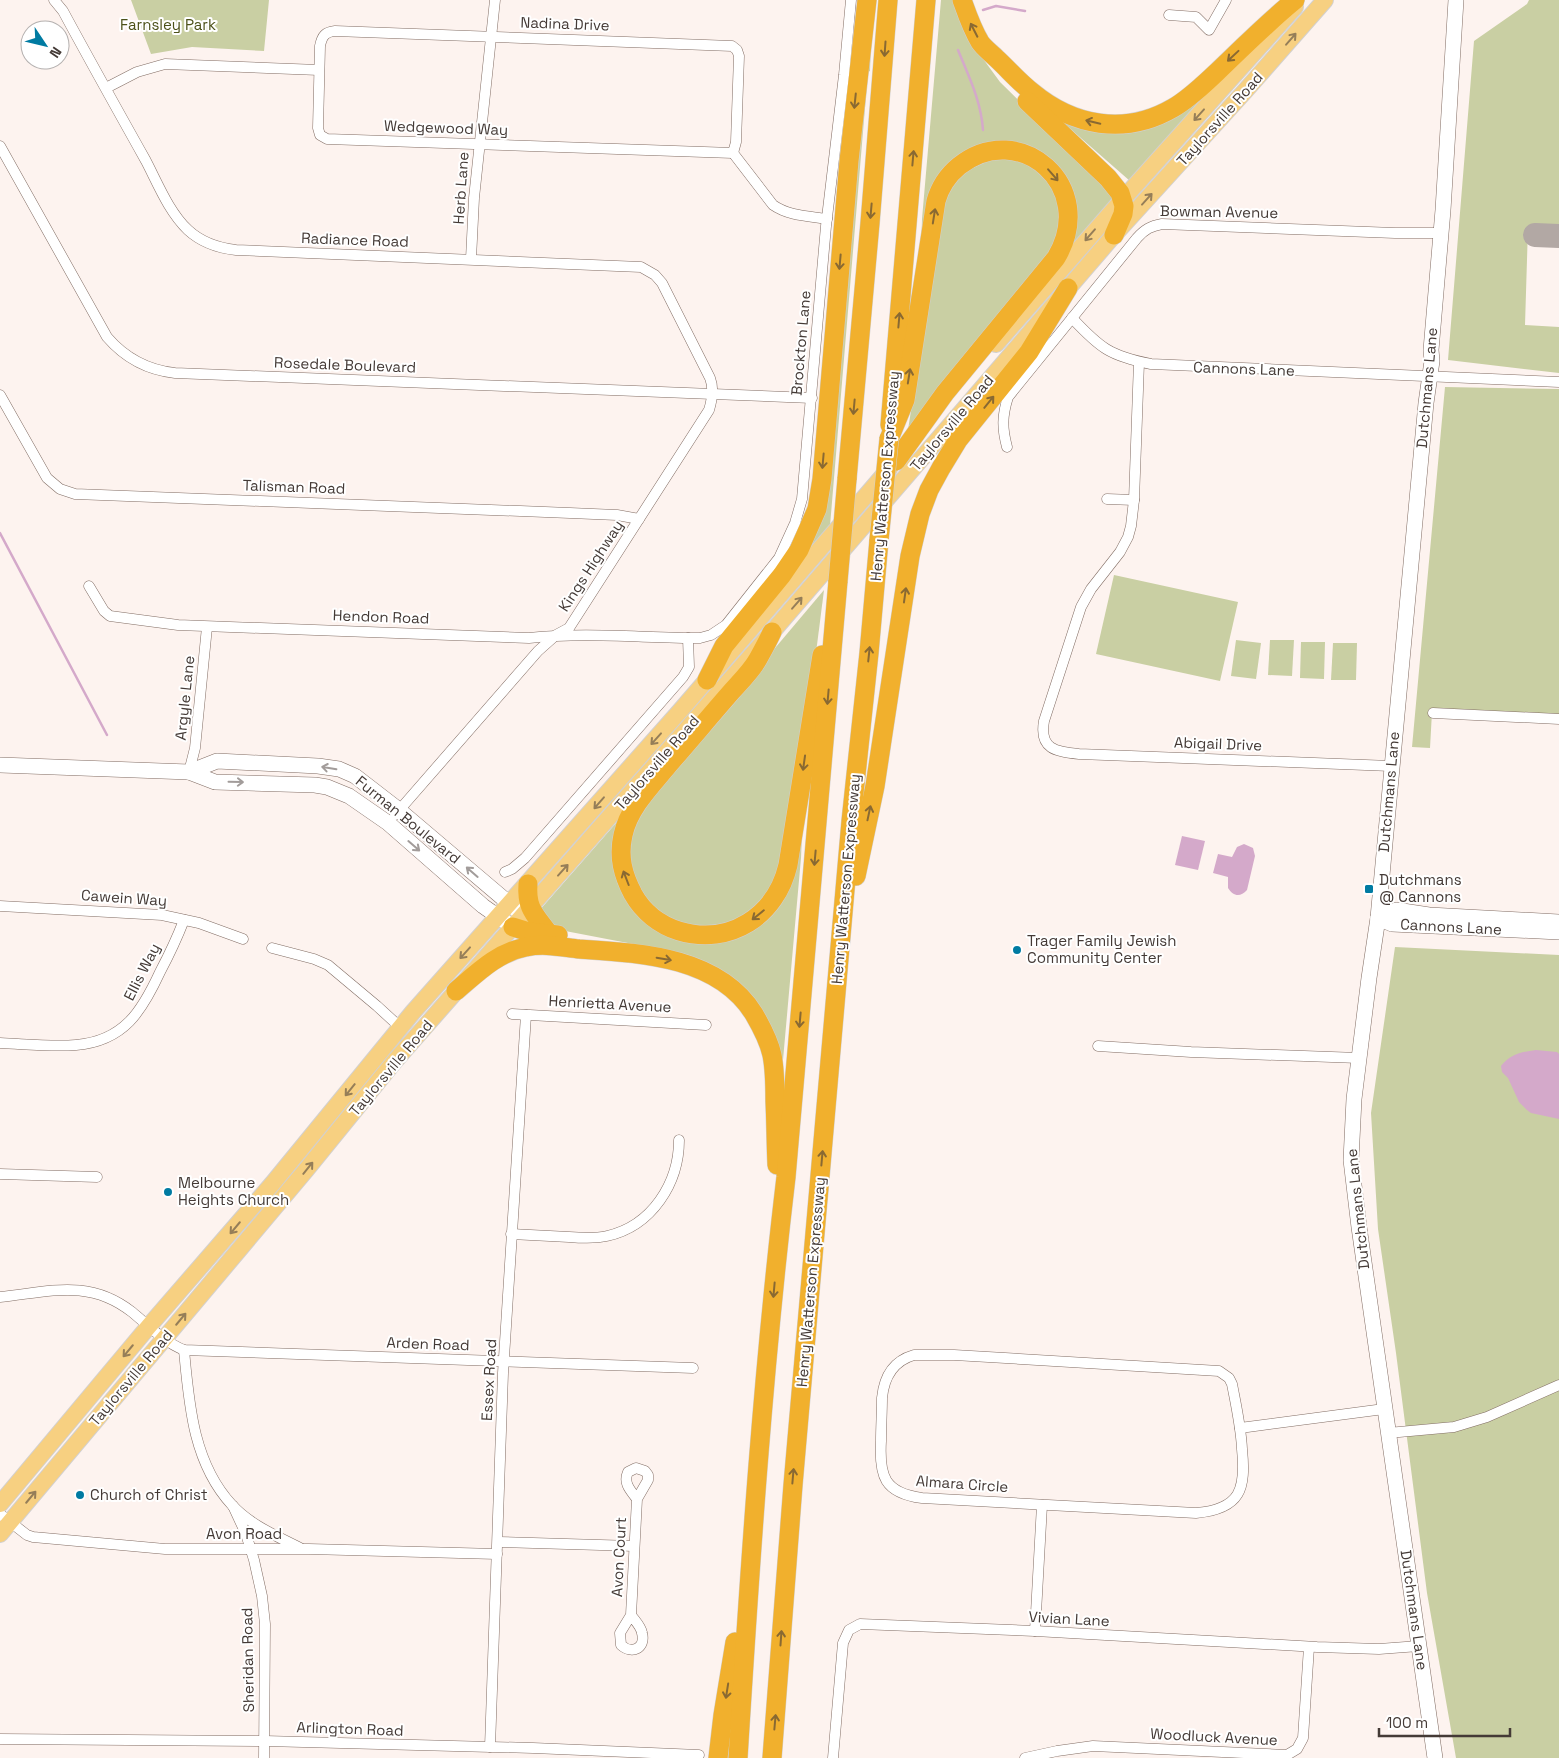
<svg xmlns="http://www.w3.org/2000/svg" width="1559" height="1758" viewBox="0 0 1559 1758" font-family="'Space Grotesk',sans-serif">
<rect width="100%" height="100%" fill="#fdf3ef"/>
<g fill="#c9cfa3">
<polygon points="131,0 269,0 264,51 192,47 151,54"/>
<polygon points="941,0 955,0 981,56 1000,82 1116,196 1075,243 1071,240 1049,163 965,155 921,255 922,219"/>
<polygon points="1529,0 1559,0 1559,229 1528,227 1525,325 1559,327 1559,373 1448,360 1474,41 1527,4"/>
<polygon points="871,40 870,71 868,72 830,526 802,558 847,242"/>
<polygon points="1200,100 1130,181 1058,118 1088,126"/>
<polygon points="998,156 1030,163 1059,194 1058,244 908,430 944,198 958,175"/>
<polygon points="1445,387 1559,389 1559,718 1432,712 1430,748 1412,747"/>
<polygon points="1114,575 1238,602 1220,681 1096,654"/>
<polygon points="824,590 817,645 783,860 766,901 727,927 681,926 653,908 631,875 629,837 647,800"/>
<polygon points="1236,640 1261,643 1256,679 1231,676"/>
<polygon points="1270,640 1294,640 1292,676 1268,675"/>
<polygon points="1301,642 1325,642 1324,679 1300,678"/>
<polygon points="1333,643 1357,643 1356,680 1331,680"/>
<path d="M803 811 801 858 783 1060C779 1052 777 1038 772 1028 754 991 723 966 685 954L560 930 553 927 538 912 624 814 617 848 661 928 754 925Z"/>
<polygon points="1395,947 1559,955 1559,1758 1456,1758 1427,1593 1396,1353 1378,1229 1371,1113"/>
</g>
<g fill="#d4a9ca">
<polygon points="1182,836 1205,841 1198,870 1175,865"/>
<path d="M1244 844 1253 848 1255 856 1247 890C1240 898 1233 896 1228 888V877L1213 873 1218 854 1232 857 1237 847Z"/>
<path d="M1536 1050 1557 1052 1559 1054V1119L1531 1113 1527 1110 1519 1102 1508 1078 1502 1072 1501 1066C1511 1054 1521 1052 1536 1050Z"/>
</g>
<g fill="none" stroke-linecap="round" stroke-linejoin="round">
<g stroke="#d4a9ca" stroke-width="2.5">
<polyline points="983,10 996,6 1025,11"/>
<path d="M958 50C969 77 981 101 983 130"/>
<polyline points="0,533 107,735"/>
</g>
<polyline stroke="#b2a8a4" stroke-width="24" points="1535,235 1559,236"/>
<g stroke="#826d64" stroke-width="11">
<g id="street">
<path d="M54 0 63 11C90 61 118 111 146 161 158 184 169 212 188 230 201 242 218 248 236 250L641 267 655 275 662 283 710 378C714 388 712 400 709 410L569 628 556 635 538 651 395 815"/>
<polyline points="1169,15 1196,17 1209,30 1226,0"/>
<path d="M335 31 732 46 737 50 739 56 736 142 733 153 327 139 320 135 318 128 320 46C322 36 325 32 335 31Z"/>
<polyline points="106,88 137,72 165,64 319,70"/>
<path d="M0 146 107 337C125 358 147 370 175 373L812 398"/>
<path d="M733 153 773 205C789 216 808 216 827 219"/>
<polyline points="471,259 474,198 495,0"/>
<path d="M1072 318C1100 348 1110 356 1151 364L1559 382"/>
<path d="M1139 362 1134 500 1131 526 1128 537 1120 552 1091 589 1081 607 1044 721C1039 749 1056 752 1079 754L1391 766"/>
<polyline points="0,395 47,478 60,489 75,494 570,513 617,515 639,519"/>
<path d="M1007 447C1002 428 1002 416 1008 397L1137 238C1145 229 1151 226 1162 224L1395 233H1441"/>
<polyline points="1107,499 1134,500"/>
<path d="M89 586 104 611 110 616 178 625 529 638C586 632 643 638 700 638L711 635 726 625 779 558 795 523 802 499 826 226 844 75 851 0"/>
<polyline points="1433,713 1559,719"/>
<polyline points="189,772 195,748 207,627"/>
<polyline points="505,872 512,869 525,858 683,677 689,667 688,638"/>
<polyline points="0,906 162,915 199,923 243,939"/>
<polyline points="272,948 314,959 328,965 377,1006 401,1028"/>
<polyline points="512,1014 706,1025"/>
<path d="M0 1043C25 1044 51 1047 76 1045 124 1041 142 1011 160 972 169 955 177 938 184 920"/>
<polyline points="1098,1046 1191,1052 1359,1058"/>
<polyline points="0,1174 97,1177"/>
<path d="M511 1234C530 1235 549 1236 569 1237 581 1238 594 1239 607 1236 652 1226 679 1183 679 1140"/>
<path d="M0 1297C49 1292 89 1278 132 1312 149 1326 164 1342 184 1350L693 1368"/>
<path d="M184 1350C189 1404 193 1463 232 1505 250 1525 277 1536 300 1548"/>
<path d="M914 1355H954L1219 1371 1229 1378 1232 1384C1236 1405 1241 1427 1242 1449 1246 1489 1241 1509 1196 1513L922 1498C884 1493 879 1476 881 1441 881 1427 882 1412 882 1398 884 1377 893 1361 914 1355Z"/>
<polyline points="1240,1428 1384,1409"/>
<polyline points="1388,1433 1454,1427 1487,1417 1559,1385"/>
<polyline points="233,1506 246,1534 254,1560 262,1596 265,1624 264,1758"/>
<polyline points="0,1514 27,1535 33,1537 165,1549 309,1549 497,1554"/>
<polyline points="498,1542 634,1546"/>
<path d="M631 1615C635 1621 641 1626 642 1633 646 1648 632 1655 621 1645L620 1633 631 1615 637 1499 648 1480V1475L645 1471 636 1468 628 1472C623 1483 630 1490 637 1499"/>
<polyline points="1035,1631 1042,1505"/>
<polyline points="0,1739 265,1741 533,1748 699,1755"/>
<polyline points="490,1747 503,1373 526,1015"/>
<polyline points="833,1758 843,1643 849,1630 860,1624 1035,1631 1317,1647 1379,1649 1419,1646"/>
<polyline points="1025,1758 1057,1751 1093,1746 1287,1755 1297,1749 1303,1738 1309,1647"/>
</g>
</g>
<g stroke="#826d64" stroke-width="16">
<g id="secondary">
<polyline points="0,765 189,772 215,782 315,785 327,787 349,796 388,823 483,906 507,923"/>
<polyline points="189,772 217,761 318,766 339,769 355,776 399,810 518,911"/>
<polyline points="1378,918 1396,910 1429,915 1559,922"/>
<polyline points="1378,918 1392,924 1559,932"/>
<polyline points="1435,1758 1359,1227 1351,1160 1354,1099 1369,978 1378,918 1426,403 1432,361 1431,350 1443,210 1456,0"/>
</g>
</g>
<g stroke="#d2d0cf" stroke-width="18">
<g id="primary">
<polyline points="996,344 1123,199 1295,7"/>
<polyline points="0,1504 149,1326 273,1183 413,1012 680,711 889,469"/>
<polyline points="0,1534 306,1170 393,1063 772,632 1114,235 1245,91 1325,0"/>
</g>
</g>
<g stroke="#d2d0cf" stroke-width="20">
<g id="highway">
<path d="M962 0C967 14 972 29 980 42 984 48 991 53 996 58 1008 69 1019 82 1032 92 1073 126 1125 136 1173 108 1189 99 1203 85 1217 72 1243 47 1268 22 1295 0"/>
<polyline points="1027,101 1108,178 1120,193 1124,206 1123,214 1114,235"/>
<polyline points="890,425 926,0"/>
<path d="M889 439 905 400 936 201C940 187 948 175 959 166 1019 118 1099 186 1056 258L945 393 896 461"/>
<polyline points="847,479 870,223 888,0"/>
<path d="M772 632C768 641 763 650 758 659 752 670 741 681 732 691 711 715 691 739 670 763 652 785 629 807 623 835 618 857 623 875 633 894 643 912 660 925 679 931 730 946 776 916 788 865L822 655"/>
<polyline points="707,680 724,646 782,575 799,550 817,509 822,479 849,161 867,0"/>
<polyline points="856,876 875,786 910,556 920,514 929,490 941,468 958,440 1029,352 1068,288"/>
<path d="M528 884C526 910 536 915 549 934"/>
<polyline points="513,927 529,932 558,935"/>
<path d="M456 991C477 973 498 952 526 947 544 943 561 947 579 949 639 953 718 956 754 1014 761 1026 769 1041 772 1055 775 1070 775 1085 775 1101 776 1122 776 1144 777 1165"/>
<polyline points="718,1758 723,1715 735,1642"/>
<path d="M738 1758C750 1564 763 1370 786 1177L838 581"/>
<polyline points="772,1758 793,1485 851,821 869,653 879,540"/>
</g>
</g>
<use href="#street" stroke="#fff" stroke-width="10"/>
<use href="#secondary" stroke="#fff" stroke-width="15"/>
<use href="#primary" stroke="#f7d081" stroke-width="16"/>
<use href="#highway" stroke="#f1b02d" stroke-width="19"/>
<g stroke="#d2d0cf" stroke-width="20" stroke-linecap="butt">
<g id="highway-bridge">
<polyline points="879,540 889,439"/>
<polyline points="838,581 847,479"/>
</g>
</g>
<use href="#highway-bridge" stroke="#f1b02d" stroke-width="19"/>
</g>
<defs><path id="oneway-shaft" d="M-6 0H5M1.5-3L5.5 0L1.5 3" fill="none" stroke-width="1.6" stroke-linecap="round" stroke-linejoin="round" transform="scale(1.25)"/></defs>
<g stroke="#896932">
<use href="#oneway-shaft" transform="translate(974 30) rotate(-117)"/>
<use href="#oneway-shaft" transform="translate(885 49) rotate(94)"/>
<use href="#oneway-shaft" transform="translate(1233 56) rotate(137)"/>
<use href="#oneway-shaft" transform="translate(855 101) rotate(96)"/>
<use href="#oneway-shaft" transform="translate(1093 122) rotate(-167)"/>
<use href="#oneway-shaft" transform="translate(913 158) rotate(-85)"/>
<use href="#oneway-shaft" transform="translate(1053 175) rotate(49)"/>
<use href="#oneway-shaft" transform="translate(871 211) rotate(95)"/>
<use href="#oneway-shaft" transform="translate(934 216) rotate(-81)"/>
<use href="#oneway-shaft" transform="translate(840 262) rotate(95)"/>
<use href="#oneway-shaft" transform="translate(899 320) rotate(-85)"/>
<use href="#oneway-shaft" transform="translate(909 376) rotate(-81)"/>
<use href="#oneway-shaft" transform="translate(989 402) rotate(-51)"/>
<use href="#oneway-shaft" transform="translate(854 407) rotate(95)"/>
<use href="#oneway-shaft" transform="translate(823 461) rotate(95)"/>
<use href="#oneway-shaft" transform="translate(905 595) rotate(-82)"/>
<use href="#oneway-shaft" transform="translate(869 654) rotate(-84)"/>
<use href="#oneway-shaft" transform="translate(828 697) rotate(95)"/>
<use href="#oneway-shaft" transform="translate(804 763) rotate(98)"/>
<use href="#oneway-shaft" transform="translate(869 813) rotate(-78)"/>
<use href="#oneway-shaft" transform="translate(815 858) rotate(95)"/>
<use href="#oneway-shaft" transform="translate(626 878) rotate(-111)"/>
<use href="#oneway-shaft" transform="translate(758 915) rotate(141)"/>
<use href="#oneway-shaft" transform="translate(664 959) rotate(10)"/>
<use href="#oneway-shaft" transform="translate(800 1020) rotate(95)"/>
<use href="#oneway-shaft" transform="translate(822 1158) rotate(-85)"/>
<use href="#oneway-shaft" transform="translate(774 1290) rotate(95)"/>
<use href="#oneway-shaft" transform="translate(793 1476) rotate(-85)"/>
<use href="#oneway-shaft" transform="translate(781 1638) rotate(-86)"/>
<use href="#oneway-shaft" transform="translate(727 1691) rotate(99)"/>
<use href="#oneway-shaft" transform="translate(775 1722) rotate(-85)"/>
</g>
<g stroke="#957e58">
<use href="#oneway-shaft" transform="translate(1291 39) rotate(-49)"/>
<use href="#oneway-shaft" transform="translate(1199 115) rotate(132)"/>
<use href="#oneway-shaft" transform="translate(1147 199) rotate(-48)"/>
<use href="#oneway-shaft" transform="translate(1090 235) rotate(131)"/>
<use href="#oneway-shaft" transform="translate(797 603) rotate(-49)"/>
<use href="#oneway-shaft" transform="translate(656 739) rotate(132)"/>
<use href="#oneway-shaft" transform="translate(599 803) rotate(131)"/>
<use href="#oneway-shaft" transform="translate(563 870) rotate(-48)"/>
<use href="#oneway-shaft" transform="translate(465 953) rotate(132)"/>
<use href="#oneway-shaft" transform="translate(350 1090) rotate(129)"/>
<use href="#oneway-shaft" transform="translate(308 1168) rotate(-51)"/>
<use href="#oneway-shaft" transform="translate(235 1228) rotate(130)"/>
<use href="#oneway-shaft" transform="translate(181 1319) rotate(-50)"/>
<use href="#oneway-shaft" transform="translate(128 1351) rotate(130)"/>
<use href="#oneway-shaft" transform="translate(31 1497) rotate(-50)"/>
</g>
<g stroke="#a29c9a">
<use href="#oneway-shaft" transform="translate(329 768) rotate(-171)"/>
<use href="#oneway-shaft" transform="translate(236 782) rotate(1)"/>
<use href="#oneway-shaft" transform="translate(414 846) rotate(41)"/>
<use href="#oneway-shaft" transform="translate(472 872) rotate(-139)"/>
</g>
<g fill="#007ba2" stroke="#fff" stroke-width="2">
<rect x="1364" y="884" width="10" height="10" rx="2.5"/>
<circle cx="1017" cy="950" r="5"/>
<circle cx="168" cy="1192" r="5"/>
<circle cx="80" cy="1495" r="5"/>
</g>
<g text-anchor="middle" stroke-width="4" stroke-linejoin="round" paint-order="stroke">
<g font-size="15" fill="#443a36" stroke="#fff">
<text transform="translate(565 24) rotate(2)" y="5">Nadina Drive</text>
<text transform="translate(1220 119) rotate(-48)" y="5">Taylorsville Road</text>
<text transform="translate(446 128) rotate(2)" y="5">Wedgewood Way</text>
<text transform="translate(461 188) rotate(-86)" y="5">Herb Lane</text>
<text transform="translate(1219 212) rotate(1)" y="5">Bowman Avenue</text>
<text transform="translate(355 240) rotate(2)" y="5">Radiance Road</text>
<text transform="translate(801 343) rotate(-85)" y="5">Brockton Lane</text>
<text transform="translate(345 365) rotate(2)" y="5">Rosedale Boulevard</text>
<text transform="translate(1244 369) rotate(2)" y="5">Cannons Lane</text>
<text transform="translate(1427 388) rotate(-85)" y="5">Dutchmans Lane</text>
<text transform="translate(952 423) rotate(-50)" y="5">Taylorsville Road</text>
<text transform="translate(885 476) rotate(-85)" y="5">Henry Watterson Expressway</text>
<text transform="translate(294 487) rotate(2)" y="5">Talisman Road</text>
<text transform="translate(591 566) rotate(-57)" y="5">Kings Highway</text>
<text transform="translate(381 617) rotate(2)" y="5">Hendon Road</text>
<text transform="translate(185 698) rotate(-84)" y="5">Argyle Lane</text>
<text transform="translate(1218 744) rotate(2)" y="5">Abigail Drive</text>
<text transform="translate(657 763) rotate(-49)" y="5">Taylorsville Road</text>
<text transform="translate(1389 792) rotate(-85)" y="5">Dutchmans Lane</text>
<text transform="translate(408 820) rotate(39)" y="5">Furman Boulevard</text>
<text transform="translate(846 879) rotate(-85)" y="5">Henry Watterson Expressway</text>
<text transform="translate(124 898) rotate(4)" y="5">Cawein Way</text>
<text transform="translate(1451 927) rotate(3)" y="5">Cannons Lane</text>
<text transform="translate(142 972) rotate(-63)" y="5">Ellis Way</text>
<text transform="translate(610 1004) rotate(3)" y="5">Henrietta Avenue</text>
<text transform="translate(391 1068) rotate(-50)" y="5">Taylorsville Road</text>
<text transform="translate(1358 1209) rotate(-96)" y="5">Dutchmans Lane</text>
<text transform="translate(811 1282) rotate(-85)" y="5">Henry Watterson Expressway</text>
<text transform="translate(428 1344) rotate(2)" y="5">Arden Road</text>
<text transform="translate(131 1378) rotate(-50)" y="5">Taylorsville Road</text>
<text transform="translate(489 1380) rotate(-87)" y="5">Essex Road</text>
<text transform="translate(962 1484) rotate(4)" y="5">Almara Circle</text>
<text x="244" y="1539">Avon Road</text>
<text transform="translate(619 1557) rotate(-87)" y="5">Avon Court</text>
<text transform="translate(1414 1610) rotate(82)" y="5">Dutchmans Lane</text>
<text transform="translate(1069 1619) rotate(3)" y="5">Vivian Lane</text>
<text transform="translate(248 1660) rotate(-91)" y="5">Sheridan Road</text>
<text transform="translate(350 1729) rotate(2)" y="5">Arlington Road</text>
<text transform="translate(1214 1737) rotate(3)" y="5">Woodluck Avenue</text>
</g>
<g font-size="15" fill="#4c5119" stroke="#fff">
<text x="168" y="30">Farnsley Park</text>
</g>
<g font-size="15" fill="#443a36" stroke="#fff" text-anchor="start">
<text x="1379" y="885">Dutchmans<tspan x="1379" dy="17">@ Cannons</tspan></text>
<text x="1027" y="946">Trager Family Jewish<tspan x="1027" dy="17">Community Center</tspan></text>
<text x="178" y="1188">Melbourne<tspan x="178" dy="17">Heights Church</tspan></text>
<text x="90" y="1500">Church of Christ</text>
</g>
</g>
<g transform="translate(45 45) rotate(125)"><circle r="24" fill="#ffffff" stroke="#b4b0af"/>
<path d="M0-4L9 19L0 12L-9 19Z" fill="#007ba2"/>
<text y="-8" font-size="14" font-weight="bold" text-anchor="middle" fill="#443a36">N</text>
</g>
<path d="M1379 1728v8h131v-8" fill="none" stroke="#443a36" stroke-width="2.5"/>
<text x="1386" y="1728" font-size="15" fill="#443a36" stroke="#ffffff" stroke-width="4" paint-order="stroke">100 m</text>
</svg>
